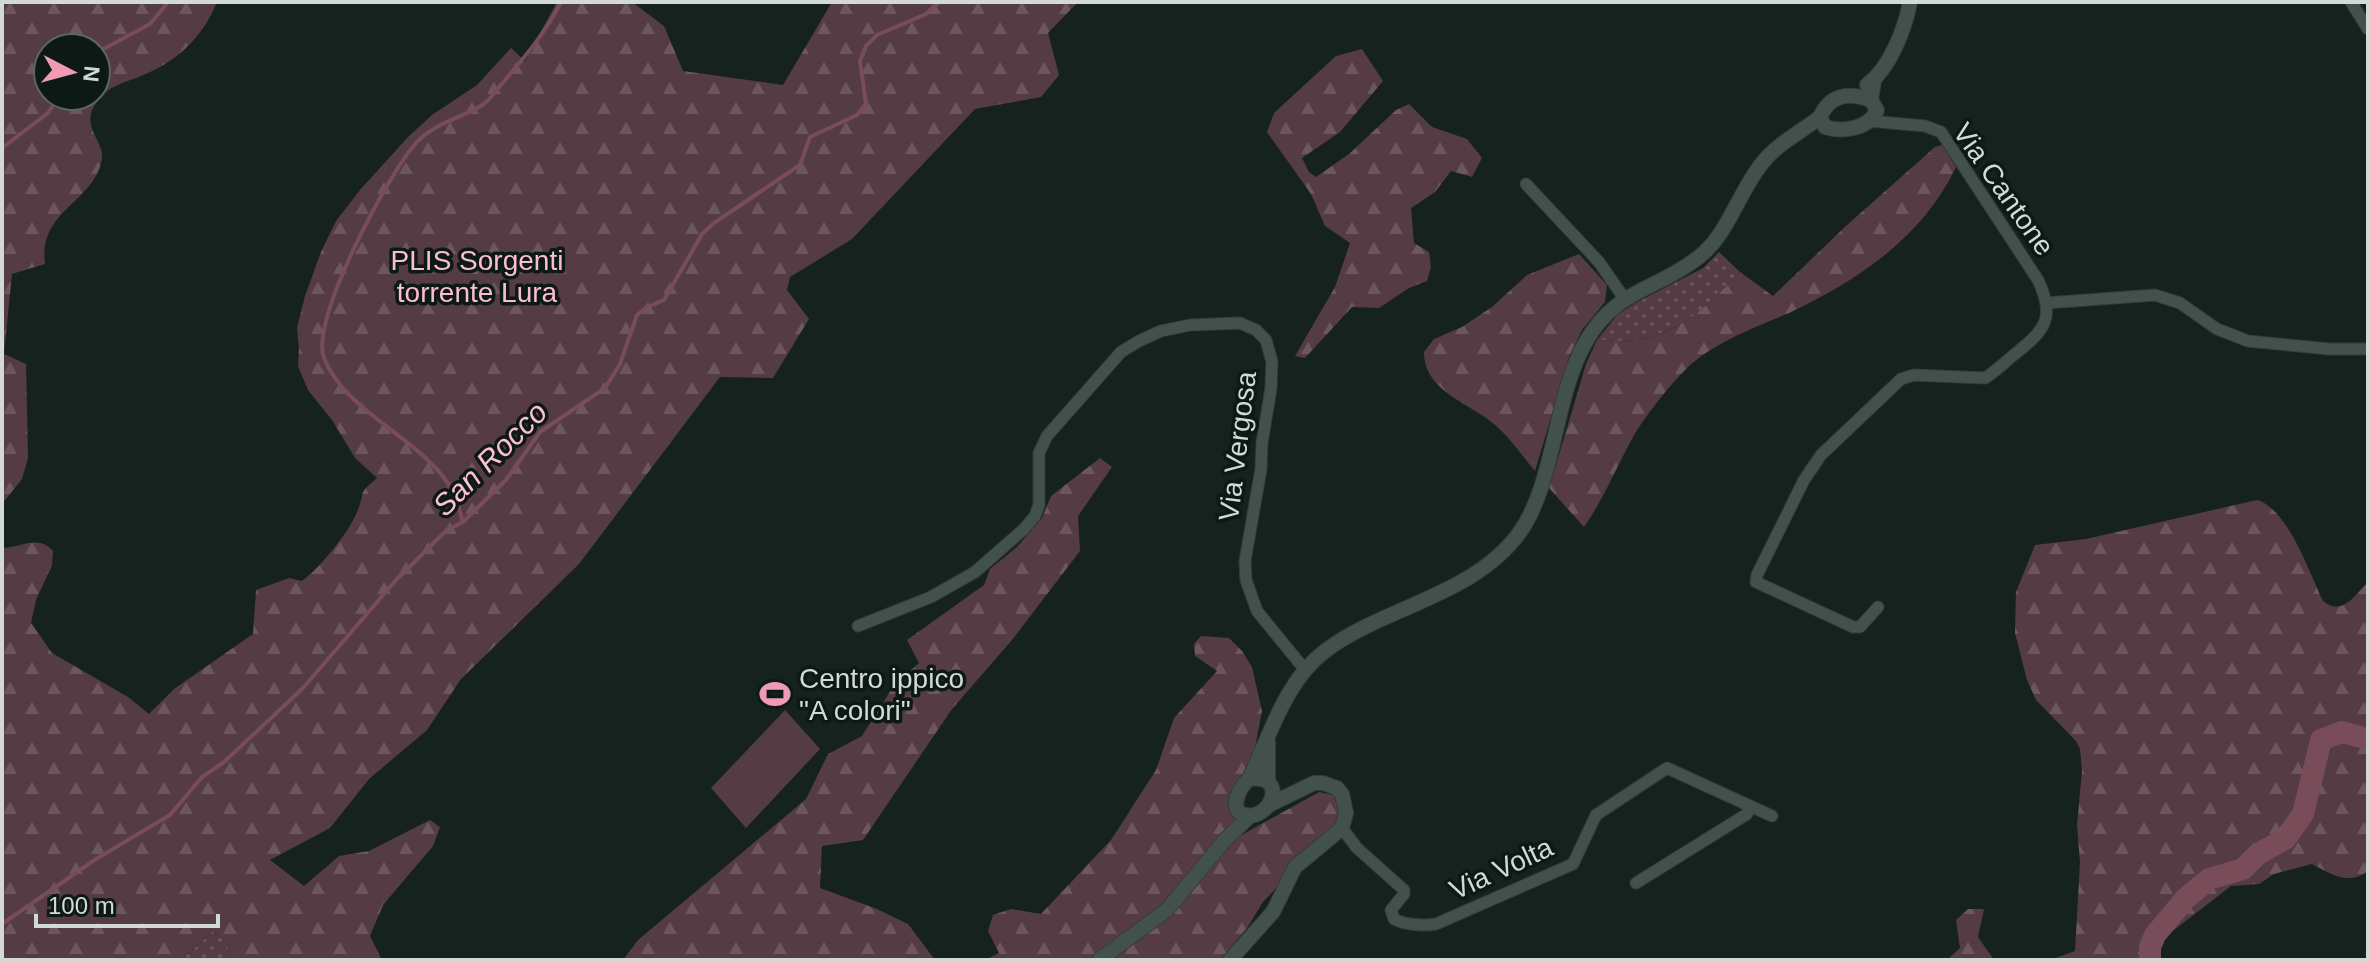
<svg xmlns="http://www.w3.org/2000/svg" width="2370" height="962" viewBox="0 0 2370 962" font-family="Arial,sans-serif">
<defs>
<pattern id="green-dots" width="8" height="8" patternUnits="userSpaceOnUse" patternTransform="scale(2)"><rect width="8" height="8" fill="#553b43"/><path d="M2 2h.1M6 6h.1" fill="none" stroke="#6d575d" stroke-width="1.8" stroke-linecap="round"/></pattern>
<pattern id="forest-firs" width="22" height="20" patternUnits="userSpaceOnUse" patternTransform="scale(2)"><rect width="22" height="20" fill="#553b43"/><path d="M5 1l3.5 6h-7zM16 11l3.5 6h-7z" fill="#6d575d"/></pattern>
</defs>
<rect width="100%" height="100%" fill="#16221e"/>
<g fill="url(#green-dots)">
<path d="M1719 252 1740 272C1698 317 1663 347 1597 340L1617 315 1637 302 1703 268Z"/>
<polygon points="213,931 229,943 225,960 181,960"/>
</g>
<g fill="url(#forest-firs)" fill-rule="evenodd">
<path d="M2 2H217C202 39 176 62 139 77 126 82 111 85 101 97 75 125 105 139 102 159 94 203 38 210 45 264L12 274 4 354 26 364 28 458 22 479 2 504ZM96 48V96H48V48Z"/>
<path d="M557 2H632L664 26 683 71 783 85 832 2H1078L1048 33 1059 75 1041 97 975 109 852 239 790 277 787 290 809 319 773 378 720 377 579 564 461 679 427 730 369 779 330 828 270 860 304 886 339 856 369 851 430 820 440 827 433 846 383 905 370 936 382 960H225L229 943 213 931 181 960H2V548C21 548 38 534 53 551L52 565 36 600 31 623 52 653 128 697 149 714 174 689 253 634 256 590 289 578 302 581C320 568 350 531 358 510 366 489 357 495 377 478L355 458 332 420 308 390 298 366 299 349 297 328 305 296 321 252 336 221 360 190 408 137 432 115 477 85 511 48 525 61Z"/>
<polygon points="1362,49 1383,81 1340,132 1302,158 1309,172 1316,177 1349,154 1396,110 1409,104 1432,127 1467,139 1482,158 1472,177 1451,171 1435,192 1411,208 1414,243 1429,252 1431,267 1427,281 1409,288 1379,308 1352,307 1305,358 1295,356 1335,287 1350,243 1325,226 1311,194 1267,132 1274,113 1336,56"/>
<path d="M1942 145 1956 167C1923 237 1857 281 1789 313 1754 328 1715 342 1687 368 1669 386 1651 409 1637 430 1618 462 1606 496 1584 527L1549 488 1586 364 1597 340C1664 347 1697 317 1740 272L1773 296 1847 225 1935 147Z"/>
<path d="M1579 254 1607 285 1605 302 1582 330 1569 357 1535 471C1522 455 1509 437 1494 424 1468 402 1424 391 1424 352L1434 339 1462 327 1492 307 1527 275Z"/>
<polygon points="1100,458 1112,467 1078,516 1080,551 1012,640 952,709 863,840 822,846 820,888 877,909 908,924 935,960 623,960 638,940 806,799 828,754 862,736 893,687 919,663 907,640 984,585 990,569 1017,547 1042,518 1051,496"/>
<path d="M2257 500C2288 509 2309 572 2323 601 2342 617 2355 595 2368 582V871C2348 886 2331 874 2312 864L2274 874 2259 884 2231 886 2161 940 2157 944 2154 960H2050L2075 951 2080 862 2077 825 2082 771 2080 749 2076 741 2036 700 2027 680 2015 633 2016 592 2035 545 2086 539Z"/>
<polygon points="1201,636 1229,638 1242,651 1252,667 1262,711 1238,837 1319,792 1334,795 1339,813 1335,826 1263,902 1247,928 1220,960 985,960 999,953 988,931 993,915 1011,909 1041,914 1111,840 1156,770 1174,718 1217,671 1195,656 1194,644"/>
<polygon points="1968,909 1984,909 1978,937 1994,960 1947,960 1960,948 1956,920"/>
</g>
<polygon fill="#553b43" points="785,710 820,749 746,828 711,788"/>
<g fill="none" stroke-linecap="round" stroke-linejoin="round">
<g stroke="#784c59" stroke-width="4">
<polyline points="96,53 150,24 168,2"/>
<polyline points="2,148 48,113 59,96"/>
<path d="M463 522C460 513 458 502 454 493 426 440 345 413 324 358 309 321 389 173 416 143 433 124 458 119 479 107 488 103 494 93 500 86 523 59 545 34 561 2"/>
<polyline points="2,924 96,859 170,815 202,777 224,762 303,688 396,580 447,530 463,522 506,480 540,432 605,388 620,364 637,315 647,307 664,300 702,234 714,223 800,165 810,137 857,115 866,104 860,61 866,46 877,35 926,14 939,2"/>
</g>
<polyline stroke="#784c59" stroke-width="22" points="2150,960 2150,947 2155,935 2185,899 2209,879 2243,869 2258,854 2285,839 2303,814 2321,740 2342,732 2368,739"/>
<g stroke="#353d3a" stroke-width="13">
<g id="minor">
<polyline points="2351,2 2368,29"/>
<path d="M1869 121 1925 126 1941 132 2038 280C2056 318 2045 330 2015 354 2005 362 1996 371 1985 378L1914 375 1901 379 1821 455 1804 480 1757 575 1756 582 1853 627H1860L1878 607"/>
<polyline points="1526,184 1599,262 1624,298"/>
<polyline points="2046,303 2155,295 2180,303 2217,329 2248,341 2329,349 2368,349"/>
<polyline points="858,626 931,597 975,572 1024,529 1035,516 1039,505 1039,453 1047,436 1121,352 1139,341 1161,331 1190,325 1240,323 1256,330 1266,340 1272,362 1271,388 1262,443 1261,469 1245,561 1246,580 1257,611 1306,671"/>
<path d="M1342 828 1357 848 1404 890V894L1391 910 1394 919C1405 925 1423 926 1436 924L1573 864 1596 815 1667 768 1772 816"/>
<polyline points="1636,883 1747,814 1750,806"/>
</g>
</g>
<g stroke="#353d3a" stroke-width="16">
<g id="tertiary">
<path d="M1867 85C1890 68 1905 29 1910 2"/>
<path d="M1871 100C1849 92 1830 94 1820 117L1825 127C1843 133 1870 128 1877 110L1871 100 1874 80"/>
<path d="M1249 779C1270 736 1285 681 1325 651 1385 606 1474 596 1520 532 1555 482 1554 398 1585 343 1616 288 1656 291 1699 257 1729 233 1739 191 1763 162 1777 144 1801 132 1820 117"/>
<path d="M1249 779C1290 774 1270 821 1246 815 1226 811 1240 787 1249 779Z"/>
<polyline points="1268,782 1268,742"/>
<polyline points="1099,960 1167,910 1224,841 1250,816"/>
<polyline points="1230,960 1273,912 1295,867 1342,828 1346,813 1342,794 1337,788 1323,783 1314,783 1269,805"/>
</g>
</g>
<use href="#minor" stroke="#43514c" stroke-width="11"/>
<use href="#tertiary" stroke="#43514c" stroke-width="14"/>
</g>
<defs>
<g id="stadium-bare" transform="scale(2.4)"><path d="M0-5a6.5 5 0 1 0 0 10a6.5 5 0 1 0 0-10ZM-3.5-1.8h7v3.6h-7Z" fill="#f09ab4" stroke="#0d1915" stroke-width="2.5" paint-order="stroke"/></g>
</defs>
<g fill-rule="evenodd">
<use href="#stadium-bare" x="775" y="694"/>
</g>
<g text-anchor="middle" stroke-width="7" stroke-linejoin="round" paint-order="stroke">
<g font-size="28" fill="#d2dad7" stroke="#0d1915">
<text transform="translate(2004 189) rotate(55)" y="10">Via Cantone</text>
<text transform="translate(1237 446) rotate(-83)" y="10">Via Vergosa</text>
<text transform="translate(1501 868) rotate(-25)" y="10">Via Volta</text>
</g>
<g font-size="28" fill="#fbbecf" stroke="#0d1915">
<text x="477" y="270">PLIS Sorgenti<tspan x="477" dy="32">torrente Lura</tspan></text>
</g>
<g font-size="28" fill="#d2dad7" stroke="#0d1915" text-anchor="start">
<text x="799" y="688">Centro ippico<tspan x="799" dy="32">"A colori"</tspan></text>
</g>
<g font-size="30" font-style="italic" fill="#fdc0d1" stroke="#0d1915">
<text transform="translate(490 459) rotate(-45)" y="10">San Rocco</text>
</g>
</g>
<rect width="2370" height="962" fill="none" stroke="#d2dad7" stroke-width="8"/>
<g transform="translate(72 72) rotate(96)"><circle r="38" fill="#0d1915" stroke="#5c6663" stroke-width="2"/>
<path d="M0-6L14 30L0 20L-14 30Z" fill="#f09ab4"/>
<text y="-12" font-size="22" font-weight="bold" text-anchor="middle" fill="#d2dad7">N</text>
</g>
<path d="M36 914v12h182v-12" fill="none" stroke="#d2dad7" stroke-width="4"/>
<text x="48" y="914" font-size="24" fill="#d2dad7" stroke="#0d1915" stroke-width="6" paint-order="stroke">100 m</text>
</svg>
